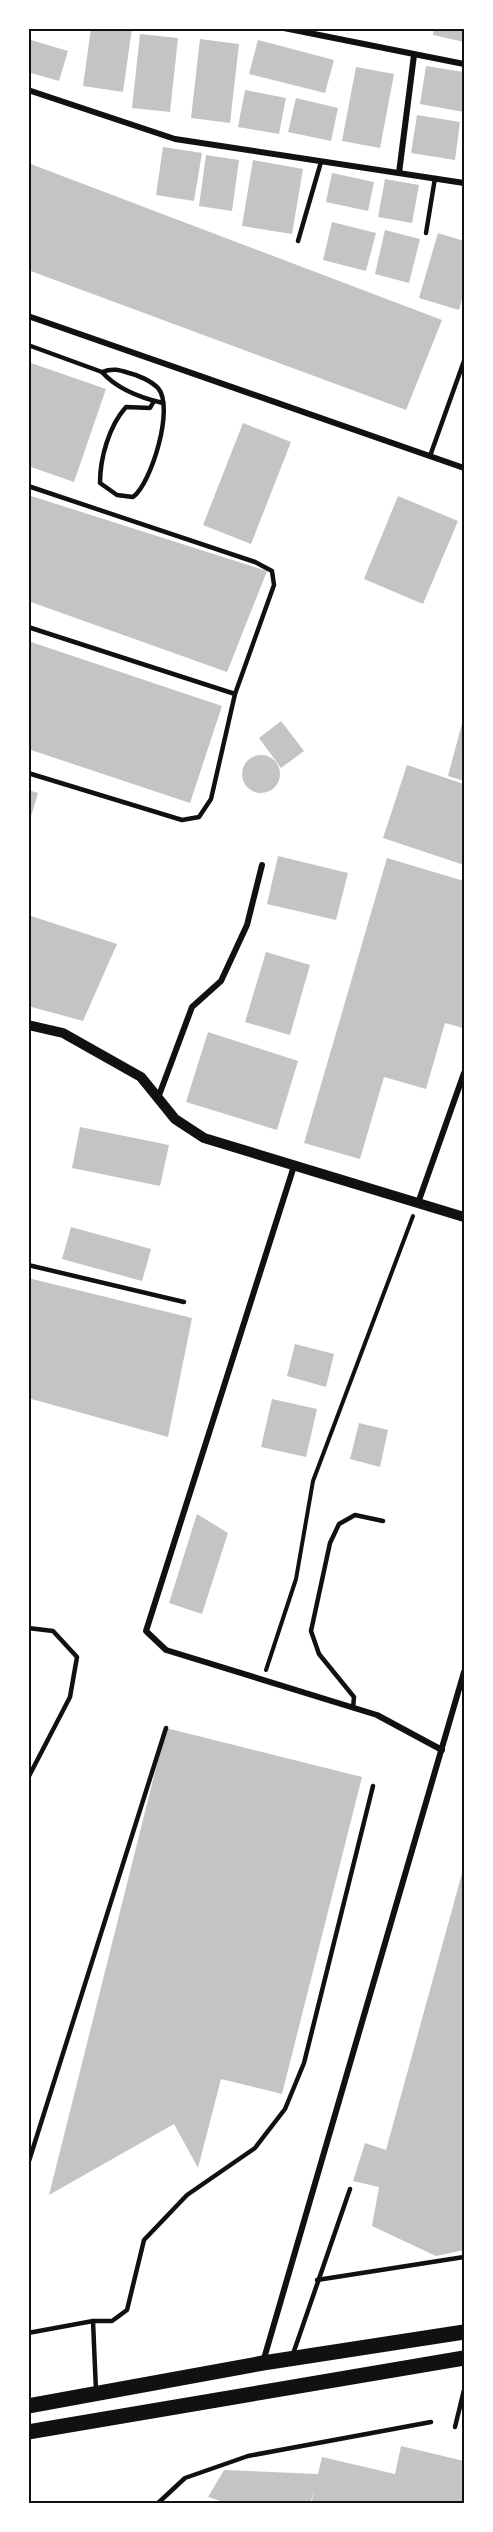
<svg xmlns="http://www.w3.org/2000/svg" width="493" height="2532" viewBox="0 0 493 2532" font-family="'Archivo Narrow',sans-serif">
<rect width="100%" height="100%" fill="#fff"/>
<g fill="#c4c4c4">
<polygon points="91,28 132,28 123,92 83,86"/>
<polygon points="434,28 464,28 464,42 433,35"/>
<polygon points="140,34 178,38 170,112 132,108"/>
<polygon points="200,39 239,44 230,123 191,118"/>
<polygon points="31,40 68,51 59,81 28,72"/>
<polygon points="258,40 334,60 325,93 249,74"/>
<polygon points="426,66 464,72 464,112 420,104"/>
<polygon points="356,67 394,74 380,148 342,141"/>
<polygon points="245,90 286,98 279,134 238,127"/>
<polygon points="296,98 338,108 331,141 288,132"/>
<polygon points="417,115 460,122 455,160 411,153"/>
<polygon points="163,147 202,153 194,201 156,195"/>
<polygon points="206,155 239,160 232,211 199,206"/>
<polygon points="253,160 303,169 292,234 242,226"/>
<polygon points="28,163 442,320 406,410 28,270"/>
<polygon points="332,173 374,182 368,211 326,202"/>
<polygon points="385,179 419,185 412,223 378,217"/>
<polygon points="332,222 376,233 366,271 323,260"/>
<polygon points="385,230 420,239 409,283 375,274"/>
<polygon points="438,233 464,241 464,292 459,310 419,298"/>
<polygon points="28,362 106,389 74,482 28,466"/>
<polygon points="243,423 291,442 251,544 203,525"/>
<polygon points="28,495 267,571 227,672 28,601"/>
<polygon points="398,496 458,521 423,604 364,579"/>
<polygon points="28,641 222,706 190,803 28,749"/>
<polygon points="464,716 464,781 448,776"/>
<polygon points="281,721 304,751 281,768 259,738"/>
<circle cx="261" cy="774" r="19"/>
<polygon points="407,765 464,784 464,865 383,838"/>
<polygon points="28,790 38,793 29,823 28,823"/>
<polygon points="278,856 348,873 336,920 267,904"/>
<polygon points="387,858 464,881 464,1023 463,1028 445,1023 426,1089 384,1077 360,1159 304,1143"/>
<polygon points="28,915 117,944 83,1021 28,1006"/>
<polygon points="266,952 310,965 290,1035 245,1022"/>
<polygon points="208,1032 298,1061 277,1130 186,1102"/>
<polygon points="80,1127 169,1145 160,1186 72,1168"/>
<polygon points="71,1227 151,1249 142,1281 62,1259"/>
<polygon points="28,1278 192,1318 168,1437 28,1398"/>
<polygon points="295,1344 334,1354 326,1387 287,1376"/>
<polygon points="272,1399 317,1409 306,1457 261,1447"/>
<polygon points="359,1423 388,1430 380,1467 350,1459"/>
<polygon points="197,1514 228,1533 202,1614 169,1603"/>
<polygon points="166,1728 362,1777 282,2094 221,2079 198,2168 174,2124 49,2195"/>
<polygon points="464,1866 464,2250 436,2256 372,2226 379,2187 353,2181 365,2143 386,2150"/>
<polygon points="401,2446 464,2461 464,2504 311,2504 314,2491 310,2504 230,2504 208,2497 224,2470 318,2474 322,2457 395,2474"/>
</g>
<g fill="none" stroke-linecap="round" stroke-linejoin="round">
<polyline stroke="#111" stroke-width="4" points="266,1670 296,1579 313,1481 413,1216"/>
<g stroke="#111" stroke-width="4.5">
<polyline points="426,233 435,178"/>
<polyline points="298,241 321,162"/>
<path d="M28 345 102 372C117 389 141 398 163 403"/>
<path d="M102 372C113 368 119 370 129 373 138 375 151 381 158 388 175 407 151 484 133 497L117 495 100 483C100 458 109 426 126 407L150 408 154 401"/>
<polyline points="430,456 464,361"/>
<polyline points="28,486 255,562 272,571 274,585 235,694 211,799 199,817 182,820 28,773"/>
<polyline points="28,627 235,694"/>
<polyline points="28,1265 184,1302"/>
<polyline points="28,1628 53,1631 77,1657 70,1697 28,1778"/>
<polyline points="353,1708 354,1697 319,1654 311,1631 330,1543 339,1524 355,1515 383,1521"/>
<polyline points="28,2164 166,1728"/>
<polyline points="317,2280 464,2257"/>
<polyline points="93,2321 112,2321 127,2310 144,2240 187,2195 255,2148 285,2109 304,2063 373,1786"/>
<polyline points="28,2333 93,2321 96,2391"/>
<polyline points="293,2354 350,2189"/>
<polyline points="455,2427 464,2390"/>
<polyline points="157,2504 185,2478 248,2456 431,2422"/>
</g>
<g stroke="#111" stroke-width="6">
<polyline points="284,28 464,64"/>
<polyline points="28,90 175,139 464,183"/>
<polyline points="399,173 414,55"/>
<polyline points="28,316 464,468"/>
<polyline points="158,1098 192,1007 221,981 247,925 262,865"/>
<polyline points="294,1166 146,1631 166,1650 377,1715 442,1750"/>
<polyline points="418,1203 464,1073"/>
<polyline points="263,2362 464,1672"/>
</g>
<polyline stroke="#111" stroke-width="10" points="28,1025 63,1033 141,1077 175,1119 204,1138 464,1217"/>
<g stroke="#111" stroke-width="15">
<polyline points="28,2406 263,2363 464,2332"/>
<polyline points="28,2432 464,2358"/>
</g>
</g>
<rect width="493" height="2532" fill="none" stroke="#ffffff" stroke-width="60"/>
<rect x="30" y="30" width="433" height="2472" fill="none" stroke="#111" stroke-width="2"/>
</svg>
